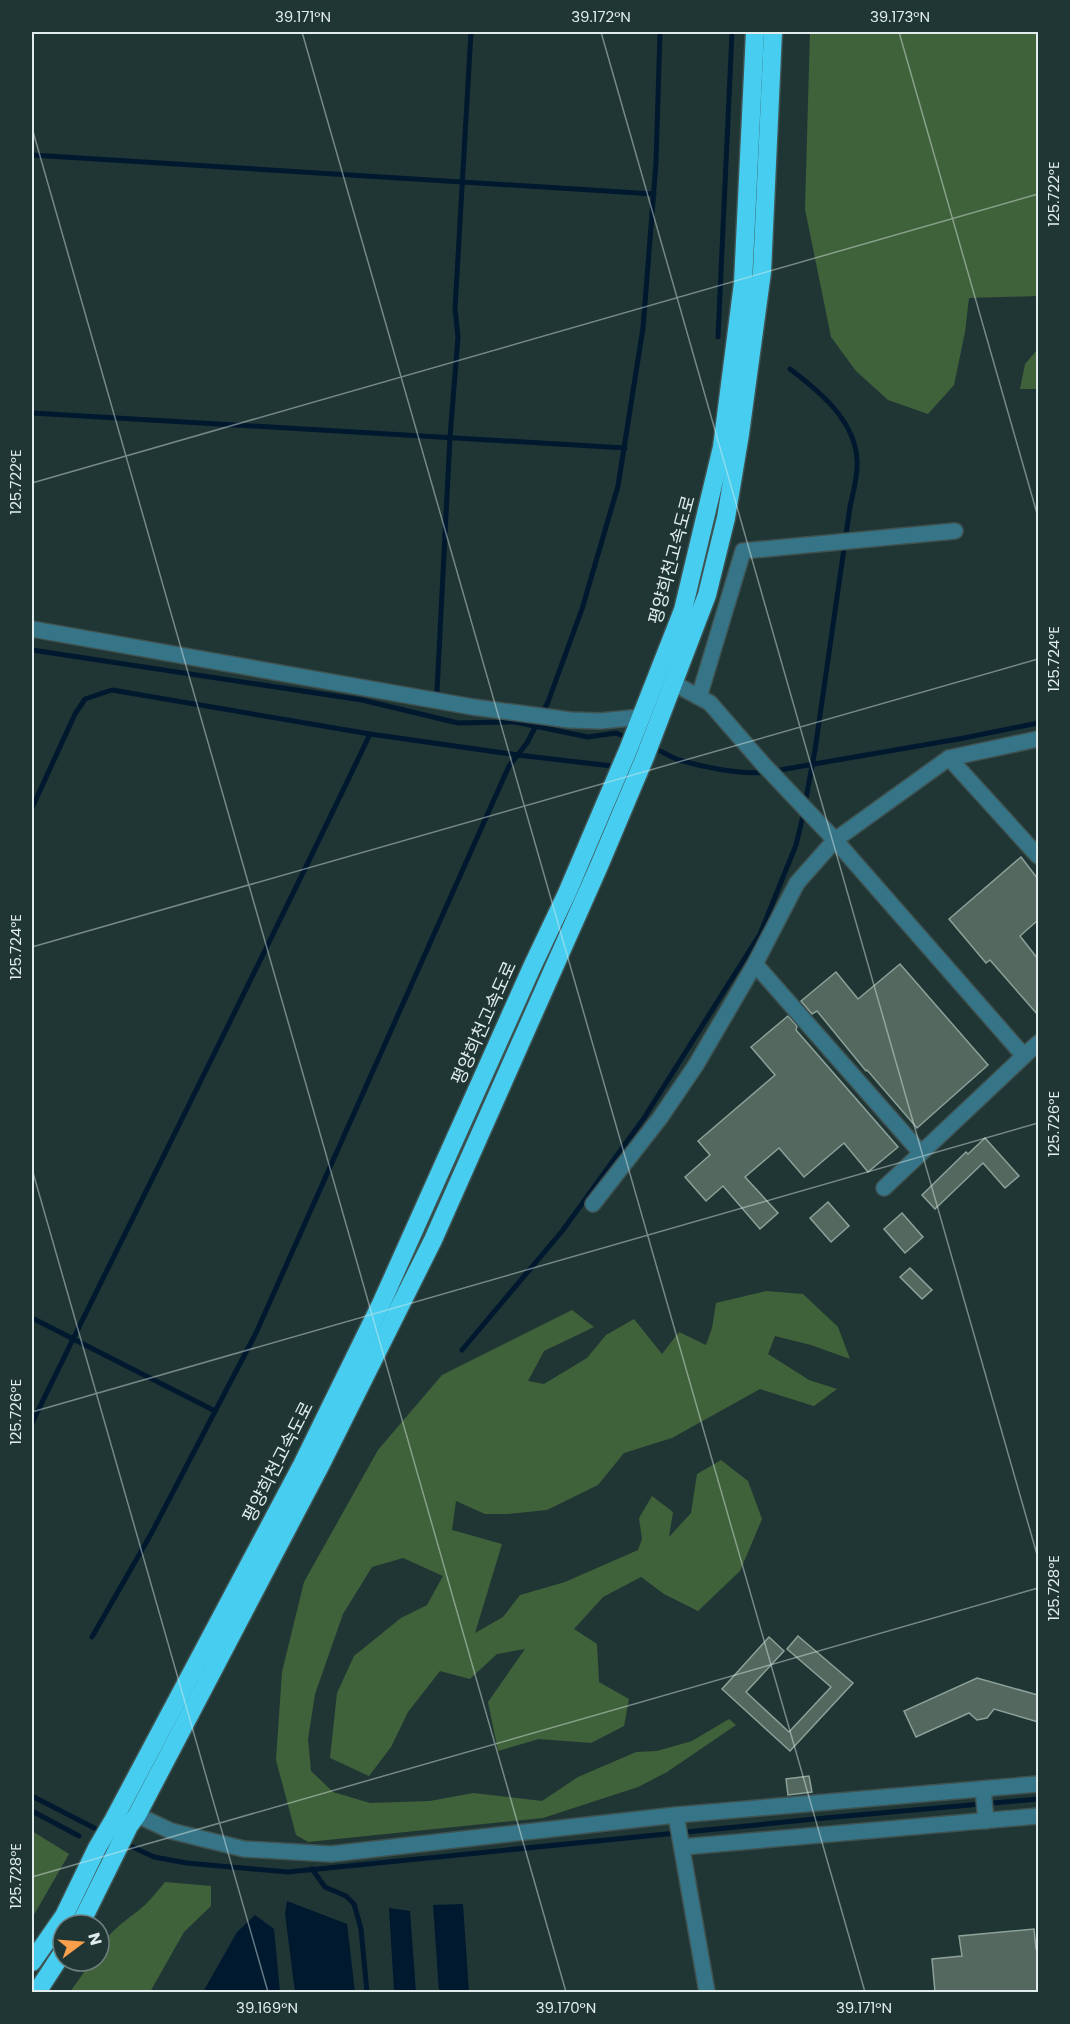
<svg xmlns="http://www.w3.org/2000/svg" width="1070" height="2024" viewBox="0 0 1070 2024" font-family="Poppins,'Noto Sans KR',sans-serif">
<rect width="100%" height="100%" fill="#203635"/>
<g fill="#40623a">
<polygon points="810,32 1038,32 1038,296 969,298 965,332 954,385 928,414 888,400 856,371 831,337 805,209"/>
<polygon points="1038,349 1038,389 1020,389 1025,364"/>
<polygon points="766,1291 803,1294 838,1327 850,1359 811,1345 775,1336 768,1354 809,1380 837,1389 814,1406 760,1389 672,1438 624,1453 598,1485 547,1510 507,1514 485,1514 456,1501 452,1530 502,1544 475,1633 503,1617 520,1595 565,1582 638,1550 642,1539 639,1518 652,1496 673,1512 669,1537 691,1513 697,1474 721,1460 748,1481 762,1519 740,1571 698,1611 664,1594 641,1577 603,1597 574,1629 597,1644 599,1682 629,1699 624,1726 591,1743 539,1739 498,1751 488,1702 525,1649 497,1654 470,1679 440,1671 408,1712 391,1747 369,1776 330,1758 337,1693 354,1656 401,1618 427,1605 443,1576 403,1558 372,1567 343,1614 315,1694 308,1739 311,1771 333,1792 370,1803 430,1801 473,1793 542,1801 578,1777 636,1752 657,1751 692,1741 729,1719 736,1725 667,1772 638,1787 543,1818 308,1842 296,1835 276,1760 282,1672 304,1582 378,1450 442,1375 572,1310 594,1327 544,1351 528,1381 544,1384 587,1358 606,1335 634,1319 662,1354 679,1332 706,1345 712,1328 716,1303"/>
<polygon points="32,1831 69,1854 32,1918"/>
<path d="M165 1882 211 1886V1906L184 1932 150 1992H70L92 1961H99C99 1934 129 1920 146 1904 153 1897 159 1889 165 1882Z"/>
</g>
<g fill="#00192f">
<polygon points="287,1901 347,1924 355,1992 295,1992 285,1914"/>
<polygon points="463,1904 469,1992 439,1992 433,1905"/>
<polygon points="389,1908 410,1911 416,1992 394,1992"/>
<polygon points="255,1915 274,1929 280,1992 203,1992 237,1932"/>
</g>
<g fill="none" stroke-linecap="round" stroke-linejoin="round">
<g stroke="#00192f" stroke-width="5">
<polyline points="32,155 654,194"/>
<polyline points="718,337 732,32"/>
<polyline points="32,413 625,448"/>
<polyline points="32,650 362,700 458,723 515,722 588,737 616,733 630,739"/>
<polyline points="437,691 450,437 458,337 455,309 471,32"/>
<path d="M653 748C662 751 670 757 679 760 703 767 741 775 765 772"/>
<polyline points="774,771 964,738 1038,723"/>
<polyline points="32,808 75,714 85,699 112,690 370,734 518,755 612,766"/>
<polyline points="32,1318 215,1411"/>
<path d="M462 1350 563 1230 644 1118 760 934 796 845 802 820 815 750 850 507C853 492 858 477 857 461 856 421 819 391 790 369"/>
<path d="M32 1423C144 1193 260 965 370 734"/>
<polyline points="92,1637 151,1534 256,1333 509,766 527,743 548,702 582,609 618,486 643,328 656,163 660,32"/>
<polyline points="32,1796 102,1832"/>
<polyline points="32,1811 79,1836"/>
<polyline points="124,1843 154,1857 187,1863 288,1872 835,1817 1038,1799"/>
<polyline points="312,1869 325,1887 346,1896 354,1904 361,1929 367,1992"/>
</g>
</g>
<g fill="#54685f" stroke="#8ca197" stroke-width="1.5">
<polygon points="1021,857 1038,879 1038,920 1020,936 1038,959 1038,1015 990,960 986,963 949,919"/>
<polygon points="900,964 988,1065 917,1128 867,1070 866,1071 817,1011 812,1014 801,1001 836,972 858,999"/>
<polygon points="788,1016 797,1026 796,1030 898,1147 868,1172 844,1143 804,1177 779,1148 745,1177 778,1213 760,1229 723,1186 706,1201 685,1177 710,1155 698,1141 775,1075 751,1047"/>
<polygon points="985,1138 1019,1176 1005,1188 983,1163 935,1209 922,1195 966,1152 968,1154"/>
<polygon points="828,1202 849,1226 831,1242 810,1218"/>
<polygon points="902,1213 923,1237 905,1253 884,1229"/>
<polygon points="910,1268 932,1290 922,1299 900,1277"/>
<polygon points="798,1636 853,1683 790,1751 722,1689 769,1637 784,1651 746,1692 789,1732 831,1687 787,1649"/>
<polygon points="977,1678 1038,1695 1038,1722 994,1709 987,1718 977,1720 969,1713 916,1737 904,1711"/>
<polygon points="809,1776 812,1792 788,1795 786,1779"/>
<polygon points="1034,1929 1036,1949 1038,1949 1038,1992 935,1992 932,1959 962,1956 959,1936"/>
</g>
<g fill="none" stroke-linecap="round" stroke-linejoin="round">
<g stroke="#3f5352" stroke-width="18">
<g id="minor">
<polyline points="32,629 473,707 570,720 600,721 641,717"/>
<polyline points="673,683 710,703 763,764 835,840 949,758 1038,739"/>
<polyline points="699,697 743,551 955,531"/>
<polyline points="949,758 1038,856"/>
<polyline points="755,964 921,1153"/>
<polyline points="884,1188 1024,1056"/>
<polyline points="593,1204 660,1118 696,1065 755,964 797,883 835,840 1024,1056 1038,1043"/>
<polyline points="983,1789 986,1821"/>
<polyline points="137,1815 171,1831 244,1849 331,1854 676,1815 1038,1784"/>
<polyline points="676,1815 707,1992"/>
<polyline points="682,1847 1038,1816"/>
</g>
</g>
<g stroke="#3f5352" stroke-width="21">
<g id="motorway">
<polyline points="80,1925 129,1826 137,1815 321,1464 433,1240 599,866 645,757 707,595 726,518 740,434 762,272 773,32"/>
<polyline points="32,1962 64,1916 97,1848 114,1819 302,1465 381,1304 532,967 567,893 628,750 683,610 722,447 743,283 755,32"/>
<polyline points="37,1992 63,1952"/>
</g>
</g>
<use href="#minor" stroke="#367587" stroke-width="15"/>
<use href="#motorway" stroke="#46cdf0" stroke-width="18"/>
</g>
<path fill="none" stroke="#e0edec" stroke-width="1.5" stroke-opacity="0.45" d="M302 32 865 1992M601 32 1038 1558M899 32 1038 517M32 128 566 1992M32 483 1038 194M32 947 1038 659M32 1169 268 1992M32 1412 1038 1123M32 1877 1038 1588"/>
<g text-anchor="middle" stroke-width="6" stroke-linejoin="round" paint-order="stroke">
<g font-size="18" fill="#e0edec" stroke="#203635">
<text transform="translate(672 560) rotate(-75)" y="6">평양희천고속도로</text>
<text transform="translate(484 1023) rotate(-66)" y="6">평양희천고속도로</text>
<text transform="translate(278 1462) rotate(-63)" y="6">평양희천고속도로</text>
</g>
</g>
<rect width="1070" height="2024" fill="none" stroke="#203635" stroke-width="66"/>
<g transform="translate(81 1943) rotate(74)"><circle r="28" fill="#203635" stroke="#6d7f7e" stroke-width="1.5"/>
<path d="M0-4.5L10 22L0 15L-10 22Z" fill="#f8a04b"/>
<text y="-9" font-size="16" font-weight="bold" text-anchor="middle" fill="#e0edec">N</text>
</g>
<rect x="33" y="33" width="1004" height="1958" fill="none" stroke="#e0edec" stroke-width="2"/>
<g font-size="15" text-anchor="middle" fill="#e0edec">
<text x="303" y="22">39.171°N</text>
<text x="601" y="22">39.172°N</text>
<text x="900" y="22">39.173°N</text>
<text transform="translate(1054 194) rotate(-90)" y="5">125.722°E</text>
<text transform="translate(16 482) rotate(-90)" y="5">125.722°E</text>
<text transform="translate(1054 659) rotate(-90)" y="5">125.724°E</text>
<text transform="translate(16 947) rotate(-90)" y="5">125.724°E</text>
<text transform="translate(1054 1124) rotate(-90)" y="5">125.726°E</text>
<text transform="translate(16 1412) rotate(-90)" y="5">125.726°E</text>
<text transform="translate(1054 1588) rotate(-90)" y="5">125.728°E</text>
<text transform="translate(16 1876) rotate(-90)" y="5">125.728°E</text>
<text x="267" y="2013">39.169°N</text>
<text x="566" y="2013">39.170°N</text>
<text x="864" y="2013">39.171°N</text>
</g>
</svg>
